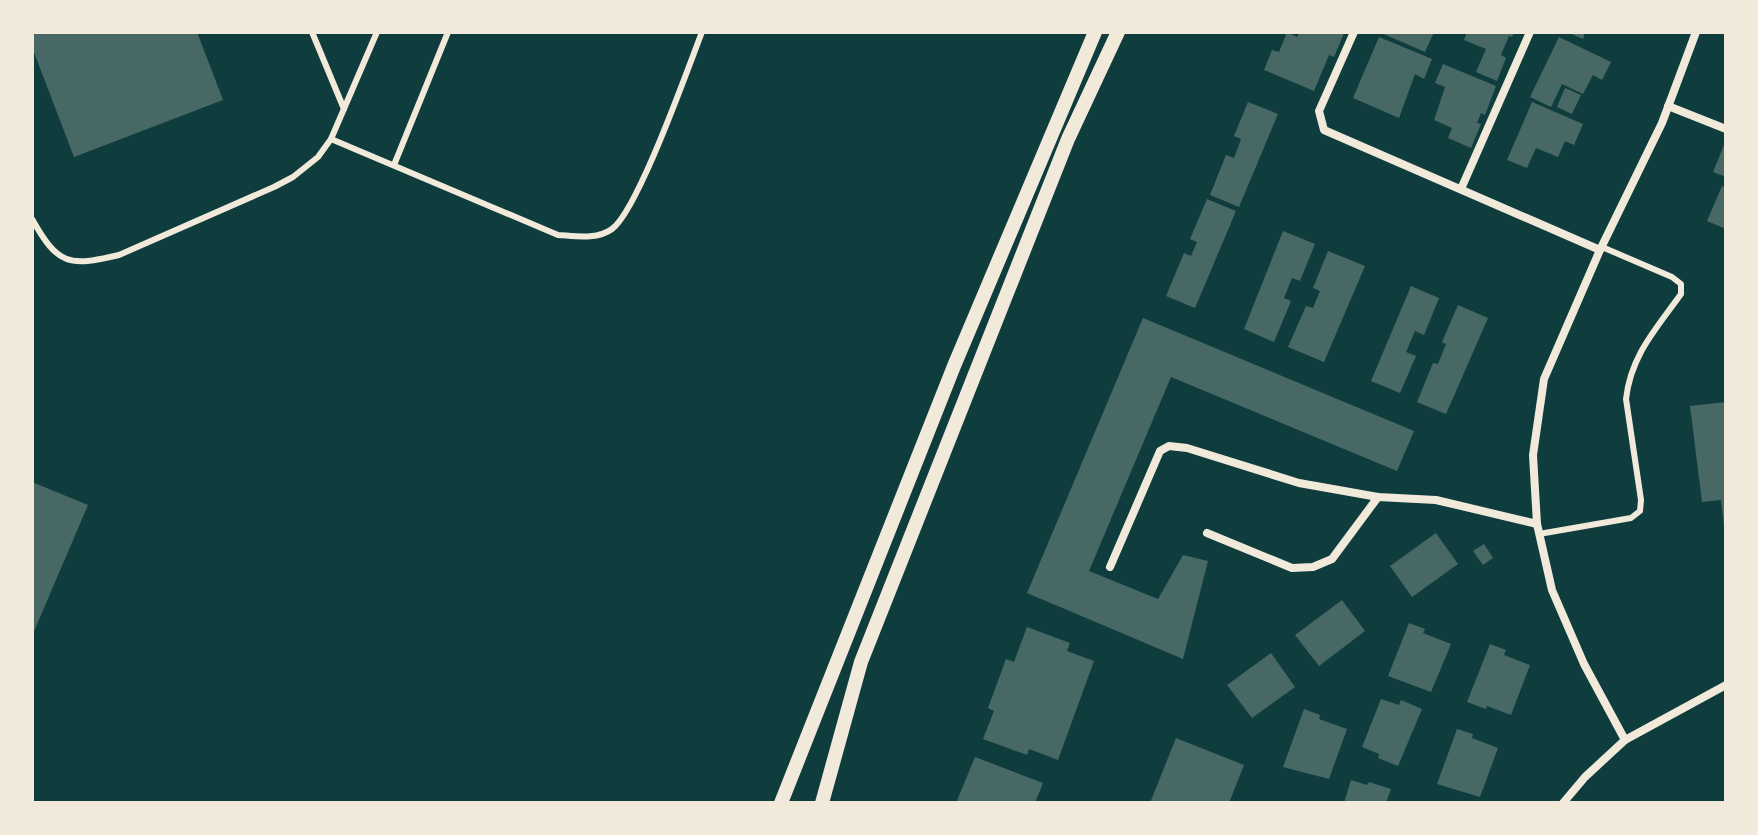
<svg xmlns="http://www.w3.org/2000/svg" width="1758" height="835" viewBox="0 0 1758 835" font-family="'Noto Sans',sans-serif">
<rect width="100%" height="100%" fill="#0f3d3e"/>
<g fill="#486865">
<polygon points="32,32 197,32 223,100 74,157 32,47"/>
<polygon points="1287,32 1297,37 1300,32 1344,33 1334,57 1329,55 1314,91 1264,70 1272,50 1279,52"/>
<polygon points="1379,32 1434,32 1425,52"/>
<polygon points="1467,32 1514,32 1512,37 1509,36 1501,55 1506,58 1497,81 1476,72 1486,49 1464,40"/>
<polygon points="1567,32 1585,32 1583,39"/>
<polygon points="1379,37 1432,59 1424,79 1415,74 1399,118 1353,98"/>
<polygon points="1559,37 1611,62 1602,80 1593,75 1583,94 1562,84 1551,107 1530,97"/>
<polygon points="1443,64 1496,86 1485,115 1481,113 1477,123 1481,124 1471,148 1448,138 1452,128 1434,120 1445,87 1435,83"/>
<polygon points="1565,88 1581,95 1572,114 1557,107"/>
<polygon points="1248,102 1278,114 1239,207 1210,195 1226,155 1234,158 1241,139 1234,136"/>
<polygon points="1532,102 1583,124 1574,145 1565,141 1558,157 1536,148 1527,168 1507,160"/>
<polygon points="1726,140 1726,177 1713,172"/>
<polygon points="1722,186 1726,188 1726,229 1707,221"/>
<polygon points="1207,199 1236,211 1195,308 1166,296 1184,253 1191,256 1197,242 1190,239"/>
<polygon points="1283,231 1315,244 1300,281 1292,278 1284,298 1291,301 1274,342 1244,329"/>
<polygon points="1328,251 1365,266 1324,362 1288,347 1306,306 1313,308 1320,291 1313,288"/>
<polygon points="1411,286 1439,298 1424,335 1415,331 1406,352 1416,356 1400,393 1371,381"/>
<polygon points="1458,305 1488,318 1446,414 1417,402 1433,363 1438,364 1446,344 1442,342"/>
<polygon points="1143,318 1414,431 1397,471 1171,377 1089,571 1158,599 1183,555 1208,561 1183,659 1027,593"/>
<polygon points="1726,402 1726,526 1724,526 1721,500 1702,502 1690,406"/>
<polygon points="32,482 88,505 32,636"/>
<polygon points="1436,533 1458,564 1412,597 1390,566"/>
<polygon points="1484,544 1493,558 1483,565 1473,551"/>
<polygon points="1342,600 1365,631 1319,666 1295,635"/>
<polygon points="1409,623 1425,629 1423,633 1451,644 1431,692 1388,676"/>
<polygon points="1027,627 1070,643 1067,651 1094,661 1058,760 1029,749 1027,755 983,739 994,711 988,708 1006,659 1014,662"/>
<polygon points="1490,644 1506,650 1504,655 1530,665 1511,715 1487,706 1486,709 1467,702"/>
<polygon points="1271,653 1295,687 1252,718 1227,685"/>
<polygon points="1381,699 1399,705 1401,700 1422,709 1398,766 1378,758 1379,754 1362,747"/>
<polygon points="1304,709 1320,715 1319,719 1347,729 1329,779 1283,767"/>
<polygon points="1457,729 1473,734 1472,738 1498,748 1480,797 1437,784"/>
<polygon points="1176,738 1244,765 1229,803 1150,803"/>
<polygon points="975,757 1043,783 1035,803 956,803"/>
<polygon points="1351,780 1367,785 1369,782 1391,789 1386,803 1344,803"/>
</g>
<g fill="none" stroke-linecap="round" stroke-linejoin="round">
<g stroke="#f1e9da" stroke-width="6">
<polyline points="312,32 344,109"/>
<path d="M331 139 558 235C575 236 597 240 612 229 638 210 688 68 702 32"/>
<polyline points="394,165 448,32"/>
<path d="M32 219C58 265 68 267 119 255L274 187 293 177 318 157 331 139 377 32"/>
<path d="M1539 534 1631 518 1640 511 1641 500 1626 399C1631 355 1656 329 1681 294V284L1672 277 1602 247"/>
</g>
<g stroke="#f1e9da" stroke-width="8">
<polyline points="1354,32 1319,111 1324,130 1600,250"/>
<polyline points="1668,106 1726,129"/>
<polyline points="1461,189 1530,32"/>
<polyline points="1207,533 1292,568 1313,567 1332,559 1378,497"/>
<polyline points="1110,567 1160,451 1169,446 1187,448 1299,483 1378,497 1436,500 1537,524"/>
<polyline points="1625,740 1584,664 1552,590 1537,524 1533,455 1544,379 1600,250 1662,123 1696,32"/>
<polyline points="1563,803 1585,777 1625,740 1726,685"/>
</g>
<g stroke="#f1e9da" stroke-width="14">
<polyline points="781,803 954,366 1095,32"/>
<polyline points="822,803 861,662 1068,139 1118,32"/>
</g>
</g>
<rect width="1758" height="835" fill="none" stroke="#f1e9da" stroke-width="68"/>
</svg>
